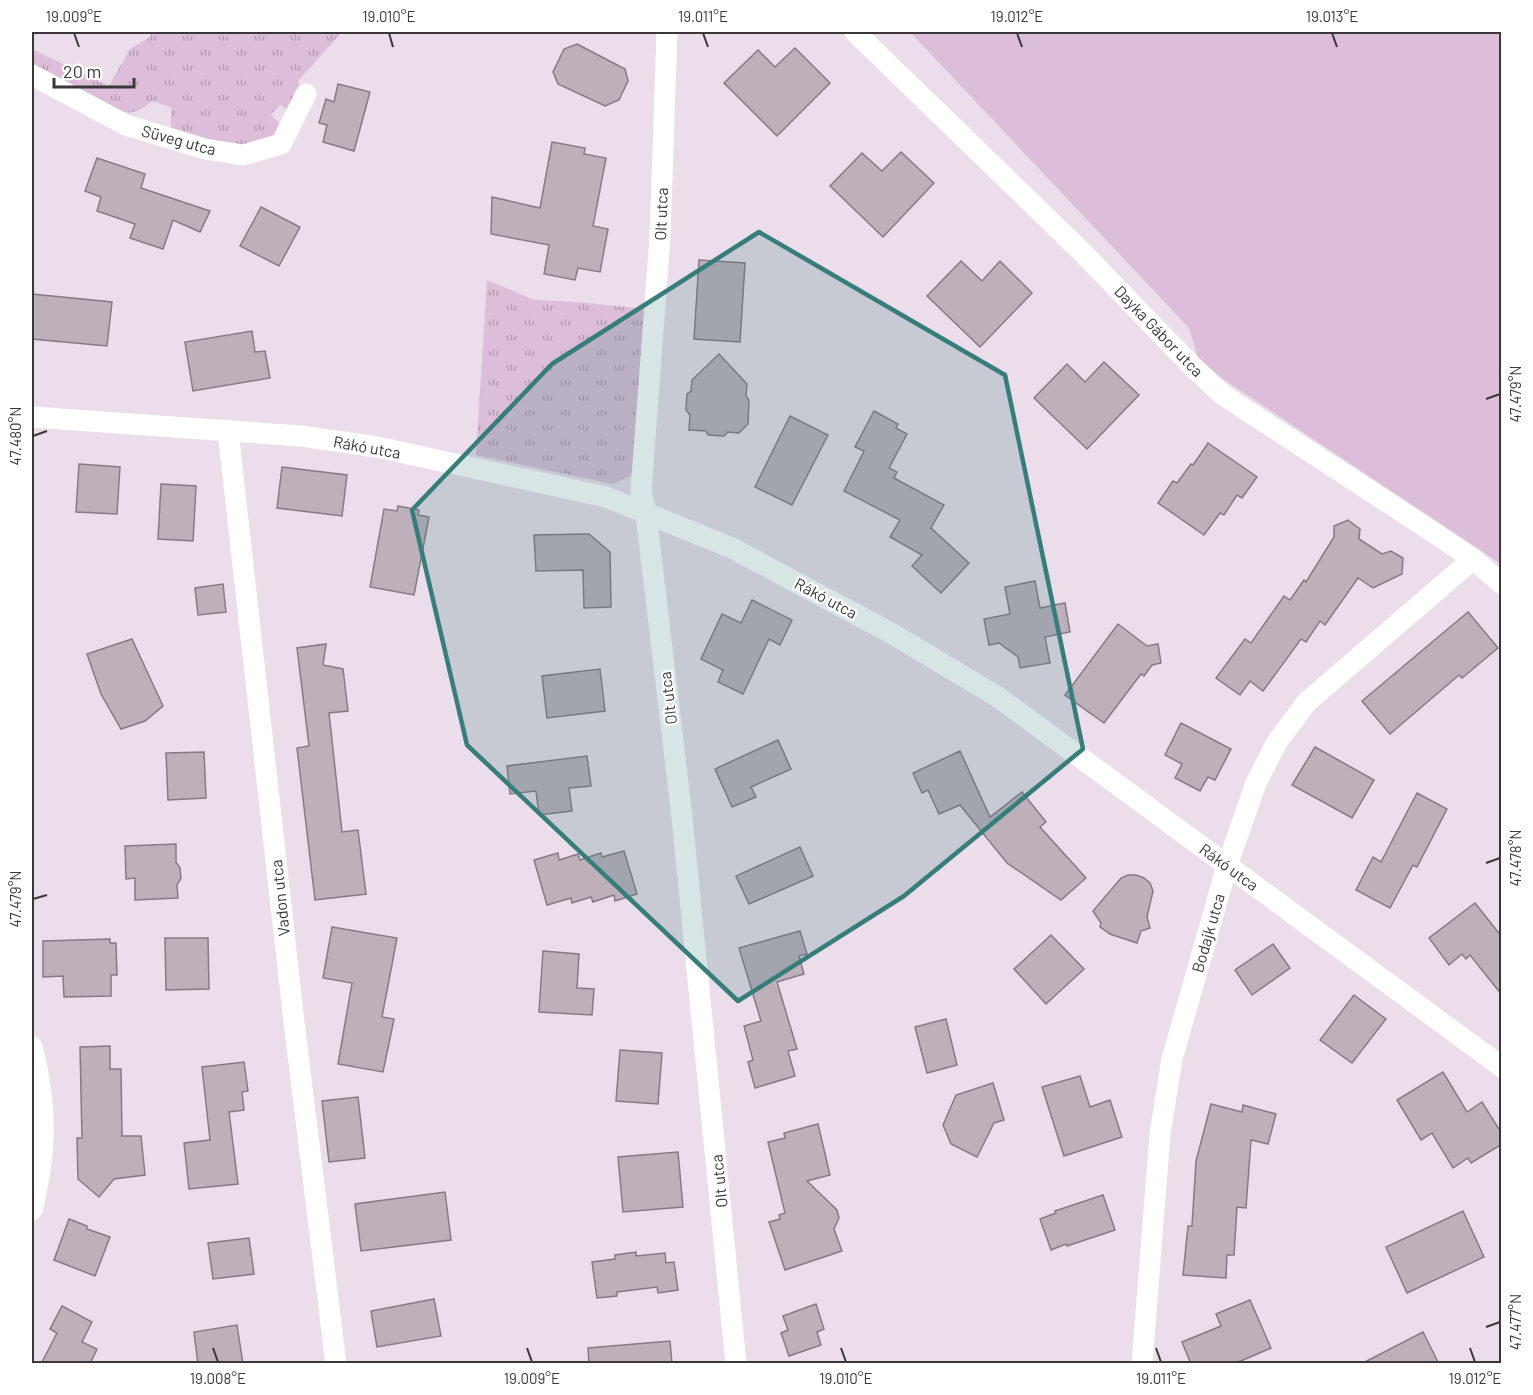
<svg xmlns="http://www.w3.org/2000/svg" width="1533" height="1395" viewBox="0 0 1533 1395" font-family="Barlow,sans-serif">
<defs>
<pattern id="grass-tufts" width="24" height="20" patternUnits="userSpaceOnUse" patternTransform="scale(1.5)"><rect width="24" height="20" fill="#ddbed9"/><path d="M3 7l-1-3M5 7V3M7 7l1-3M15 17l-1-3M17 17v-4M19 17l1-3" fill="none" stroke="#b49bb1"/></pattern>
</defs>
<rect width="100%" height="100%" fill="#ebdeea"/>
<g fill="url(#grass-tufts)">
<path d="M152 32H216L237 40 260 32H342L298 81 301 88 292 113 280 105 271 115 282 126 279 137 245 148 206 144 171 129V107L152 101C136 114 132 115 113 109L32 64V49L109 86 130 49 150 37Z"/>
<polygon points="487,280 534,300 576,302 647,309 636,462 630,476 612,484 476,455"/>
</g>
<g fill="#ddbed9">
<polygon points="216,32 260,32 237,40"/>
<polygon points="910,32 1501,32 1501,564 1220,377 1198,358 1189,328"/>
</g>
<g fill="#bdb0bb" stroke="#867a85" stroke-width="1.5">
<polygon points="577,44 625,69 628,81 619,100 605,106 558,84 553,72 564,49"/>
<polygon points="795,48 830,83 777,136 724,83 758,50 775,67"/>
<polygon points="338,84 370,92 354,151 323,142 327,125 319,123 326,99 334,102"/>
<polygon points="552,142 585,148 584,154 606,158 593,226 608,229 600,272 578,268 575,280 544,274 549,245 491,234 492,197 540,208"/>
<polygon points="901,152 934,183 883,237 830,186 862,153 882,171"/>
<polygon points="97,158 145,174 141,188 210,211 200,232 173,220 163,249 130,238 135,224 97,211 101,197 85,191"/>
<polygon points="261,207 300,227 279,266 240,246"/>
<polygon points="699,260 745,263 740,342 694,339"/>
<polygon points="961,261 982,281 1000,261 1032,293 980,347 927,296"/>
<polygon points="32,294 112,302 107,346 32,339"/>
<polygon points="252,331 255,352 265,351 270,378 193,391 185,342"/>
<polygon points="719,354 747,384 746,396 749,400 748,424 739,433 728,432 724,436 708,435 706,431 689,430 690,415 686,410 687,394 691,391 692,380"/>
<polygon points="1104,362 1139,395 1087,449 1034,398 1067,364 1085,382"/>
<polygon points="874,411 898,424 896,428 907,434 889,468 897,472 894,478 944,505 931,528 969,563 941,593 912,566 922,555 890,537 900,520 844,491 864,451 855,447"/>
<polygon points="790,416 828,435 792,505 755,487"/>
<polygon points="1208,443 1257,477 1242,498 1237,495 1224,515 1220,513 1204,535 1158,503 1173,481 1177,483 1191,464 1193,465"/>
<polygon points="79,464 120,467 117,514 76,512"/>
<polygon points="282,467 347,475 342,516 277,508"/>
<polygon points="161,484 196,486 193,541 158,539"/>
<polygon points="398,506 419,510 418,515 429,517 414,595 370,587 384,509 397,511"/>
<polygon points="1348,520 1360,529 1359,539 1382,554 1391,551 1403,558 1402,574 1373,588 1358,578 1325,625 1320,621 1306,642 1301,639 1263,691 1250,681 1240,695 1216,678 1245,639 1251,643 1284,596 1290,600 1304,580 1306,582 1334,537 1334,526"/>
<polygon points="589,534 610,552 611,607 584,608 583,570 536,571 534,535"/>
<polygon points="1035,581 1040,608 1065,603 1070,632 1045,637 1050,663 1020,668 1018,657 999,643 989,645 984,619 1010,614 1005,587"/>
<polygon points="223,584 226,612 198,615 195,588"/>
<polygon points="752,600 792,620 780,645 769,639 743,694 718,682 723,670 701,659 722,614 741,623"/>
<polygon points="1468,612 1498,648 1462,678 1459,675 1390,734 1362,701"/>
<polygon points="1118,624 1147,646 1158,644 1161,663 1152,665 1144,676 1141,674 1104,723 1065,695"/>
<polygon points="132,639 163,706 145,721 121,729 101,694 87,654"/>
<polygon points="326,644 323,665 343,669 348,711 329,713 342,832 358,830 366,894 315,900 297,748 309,746 297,648"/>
<polygon points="600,669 605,711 547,718 542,676"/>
<polygon points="1181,723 1231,749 1215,780 1208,777 1200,791 1175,778 1182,764 1165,755"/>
<polygon points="778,740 791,769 751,787 756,797 732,807 715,769"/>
<polygon points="1315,747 1374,780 1352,818 1292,785"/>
<polygon points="960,751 990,817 1022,792 1046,822 1040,827 1086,878 1061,900 1007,863 960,805 939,814 928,790 922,793 913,773"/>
<polygon points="204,752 206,798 168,800 166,753"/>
<polygon points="587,756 591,786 569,788 572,811 539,815 536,791 510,794 507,766"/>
<polygon points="1417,793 1447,809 1417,867 1413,865 1390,908 1356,890 1373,857 1381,862"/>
<polygon points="176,844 176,862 180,868 181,878 177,885 178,898 135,900 135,878 126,879 125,846"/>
<polygon points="800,847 813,876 749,904 736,876"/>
<polygon points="624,851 637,894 615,901 614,895 593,902 591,897 572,903 571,898 547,905 534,860 558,853 559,860 578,854 580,860 601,853 602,857"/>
<polygon points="1128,875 1136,875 1144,878 1150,883 1153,891 1147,917 1150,928 1141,931 1137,943 1110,934 1100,927 1101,923 1093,911 1121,878"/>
<polygon points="1475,903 1502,937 1502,995 1470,955 1466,959 1462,954 1449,965 1429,938"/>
<polygon points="332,927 397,938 382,1017 394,1019 383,1072 338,1064 352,983 323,978"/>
<polygon points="800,931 807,954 799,956 804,974 777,982 797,1049 788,1051 795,1076 755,1088 748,1062 753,1060 744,1026 761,1021 739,948"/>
<polygon points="1051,935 1084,969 1046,1004 1014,969"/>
<polygon points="165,938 208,938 209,989 166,990"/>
<polygon points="110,939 110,943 116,943 117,975 111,975 111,996 64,997 63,976 43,977 43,941"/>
<polygon points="1273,944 1290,968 1252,995 1235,970"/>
<polygon points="543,951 579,954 577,988 594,989 592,1015 539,1012"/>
<polygon points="1354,995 1386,1019 1352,1063 1320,1040"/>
<polygon points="946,1019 957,1065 927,1073 915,1027"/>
<polygon points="110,1046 110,1069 121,1069 122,1136 141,1136 145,1175 114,1179 99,1197 78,1179 77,1138 82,1138 80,1047"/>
<polygon points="620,1050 662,1053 658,1104 616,1101"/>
<polygon points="244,1062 248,1091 242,1092 244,1110 229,1112 238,1184 189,1189 184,1143 210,1140 202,1067"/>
<polygon points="1443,1072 1467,1112 1482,1102 1502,1134 1502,1144 1471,1163 1468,1158 1453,1168 1432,1133 1421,1140 1397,1100"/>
<polygon points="1080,1076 1090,1107 1110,1100 1122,1137 1064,1156 1042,1087"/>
<polygon points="993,1083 1004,1120 994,1123 977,1157 951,1144 943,1125 956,1095"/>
<polygon points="358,1097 365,1158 329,1162 322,1101"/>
<polygon points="1211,1104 1242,1112 1243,1105 1276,1114 1268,1144 1251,1140 1246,1208 1237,1207 1234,1255 1227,1255 1226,1278 1183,1275 1188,1226 1192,1226 1196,1161"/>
<polygon points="818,1124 830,1175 807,1181 837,1210 839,1218 834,1229 842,1251 785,1270 769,1222 780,1219 779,1215 785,1213 768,1142 785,1138 784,1133"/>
<polygon points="678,1152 683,1207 623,1212 618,1157"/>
<polygon points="445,1192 451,1240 361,1251 355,1204"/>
<polygon points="1103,1195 1115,1230 1067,1246 1066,1244 1051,1250 1040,1219 1056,1213 1055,1211"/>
<polygon points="1463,1211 1484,1257 1407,1293 1386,1247"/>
<polygon points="69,1219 87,1226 87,1229 110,1237 95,1276 54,1260"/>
<polygon points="249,1238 254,1274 213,1279 208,1243"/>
<polygon points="636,1252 636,1256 665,1253 666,1263 674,1262 678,1290 658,1293 657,1287 617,1292 617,1296 597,1298 592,1262 615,1259 615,1255"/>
<polygon points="434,1299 441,1336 377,1347 371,1311"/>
<polygon points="1250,1300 1271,1348 1234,1364 1191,1364 1182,1342 1221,1326 1216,1314"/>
<polygon points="816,1304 824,1329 817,1332 821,1345 789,1356 781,1333 788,1330 783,1316"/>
<polygon points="62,1306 92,1322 82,1342 97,1349 90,1364 41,1364 57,1333 50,1329"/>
<polygon points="237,1325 243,1364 198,1364 194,1332"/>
<polygon points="1423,1332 1439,1364 1361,1364"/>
<polygon points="670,1341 672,1364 589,1364 588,1348"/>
</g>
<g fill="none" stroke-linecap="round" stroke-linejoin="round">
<g stroke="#fff" stroke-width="21">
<polyline points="667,32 660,237 641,491 646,514 682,817 736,1364"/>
<polyline points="855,32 1082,252 1191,365 1223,395 1433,532 1473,559 1502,584"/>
<polyline points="32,75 126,125 205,149 243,155 281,144 306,94"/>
<polyline points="32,417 301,436 377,447 606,497 732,548 891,633 998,697 1502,1067"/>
<polyline points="228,431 294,1022 336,1364"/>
<path d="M32 1047C44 1091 47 1137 38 1182 36 1191 35 1201 32 1210"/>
<polyline points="1142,1364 1160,1134 1172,1059 1227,866 1256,783 1277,742 1307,702 1473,559"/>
</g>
</g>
<path fill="#367e79" fill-opacity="0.2" stroke="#367e79" stroke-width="4.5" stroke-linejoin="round" d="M759 232 1005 375 1083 749 904 896 738 1001 467 745 412 510 552 364Z"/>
<path fill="none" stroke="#3b363a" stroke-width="2" d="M74 33 79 47M389 33 393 47M703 33 708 47M1017 33 1022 47M1332 33 1337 47M1486 399 1500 394M33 436 47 431M1486 863 1500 858M33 899 47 895M1486 1327 1500 1322M213 1348 218 1362M527 1348 532 1362M841 1348 846 1362M1156 1348 1161 1362M1470 1348 1475 1362"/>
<g text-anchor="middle" stroke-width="4.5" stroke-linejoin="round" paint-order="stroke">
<g font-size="16" fill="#3b363a" stroke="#fff">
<text transform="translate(179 140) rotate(15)" y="6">Süveg utca</text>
<text transform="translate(661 214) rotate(-88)" y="6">Olt utca</text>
<text transform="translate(1159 331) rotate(46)" y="6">Dayka Gábor utca</text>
<text transform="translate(367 447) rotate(10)" y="6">Rákó utca</text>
<text transform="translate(826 598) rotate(28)" y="6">Rákó utca</text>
<text transform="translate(668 698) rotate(-97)" y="6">Olt utca</text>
<text transform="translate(1229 867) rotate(36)" y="6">Rákó utca</text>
<text transform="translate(280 898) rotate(-96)" y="6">Vadon utca</text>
<text transform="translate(1208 933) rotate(-74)" y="6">Bodajk utca</text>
<text transform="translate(719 1181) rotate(-96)" y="6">Olt utca</text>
</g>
</g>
<rect width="1533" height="1395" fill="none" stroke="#ffffff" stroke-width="66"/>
<path d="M54 78v9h80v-9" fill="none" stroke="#3b363a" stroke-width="3"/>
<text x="63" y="78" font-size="18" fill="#3b363a" stroke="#ffffff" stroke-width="4.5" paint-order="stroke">20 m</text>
<rect x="33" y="33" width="1467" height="1329" fill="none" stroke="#3b363a" stroke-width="2"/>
<g font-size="15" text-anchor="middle" fill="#3b363a">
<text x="74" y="22">19.009°E</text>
<text x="389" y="22">19.010°E</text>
<text x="703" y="22">19.011°E</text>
<text x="1017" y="22">19.012°E</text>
<text x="1332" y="22">19.013°E</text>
<text transform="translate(1516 394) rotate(-90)" y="5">47.479°N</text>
<text transform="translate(16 436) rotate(-90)" y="5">47.480°N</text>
<text transform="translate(1516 858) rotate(-90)" y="5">47.478°N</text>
<text transform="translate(16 899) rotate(-90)" y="5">47.479°N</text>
<text transform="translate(1516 1322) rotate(-90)" y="5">47.477°N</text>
<text x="218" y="1384">19.008°E</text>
<text x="532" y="1384">19.009°E</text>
<text x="846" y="1384">19.010°E</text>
<text x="1161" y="1384">19.011°E</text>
<text x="1475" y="1384">19.012°E</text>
</g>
</svg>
